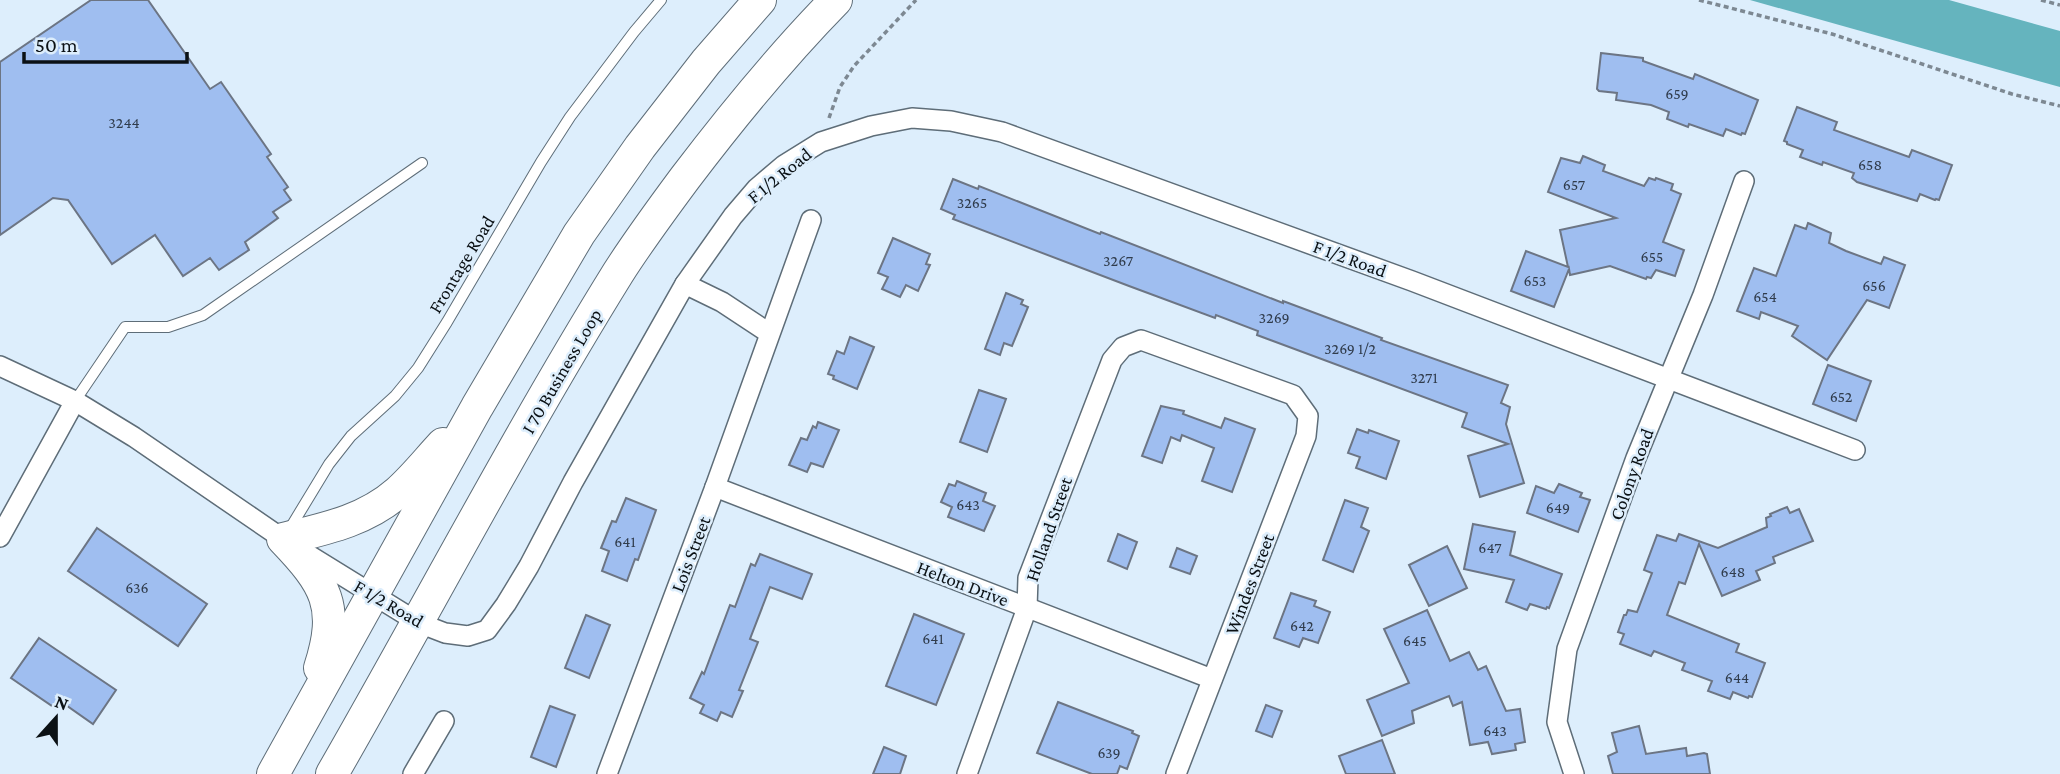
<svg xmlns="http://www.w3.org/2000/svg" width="2060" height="774" viewBox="0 0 2060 774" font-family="'Crimson Pro',serif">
<rect width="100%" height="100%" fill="#ddeefc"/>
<polygon fill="#65b4be" points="1750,0 1949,0 2060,31 2060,87"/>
<g fill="#9fbef0" stroke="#6c7584" stroke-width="2">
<polygon points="91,0 148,0 210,89 221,82 271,154 267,157 288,187 284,190 291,200 273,212 278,218 245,242 249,250 219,270 210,258 183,276 155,235 112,264 68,200 53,198 0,235 0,62"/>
<polygon points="1601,53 1643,58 1643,61 1693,79 1695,74 1758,100 1745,134 1742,133 1741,135 1726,129 1723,136 1689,124 1688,127 1667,119 1669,112 1651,105 1616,100 1617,93 1599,91 1597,89"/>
<polygon points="1797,107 1837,122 1834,130 1909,157 1912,150 1952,165 1939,200 1936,199 1935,200 1920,194 1917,201 1857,182 1852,178 1854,173 1823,162 1822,165 1800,157 1803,150 1787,144 1787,142 1784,141"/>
<polygon points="1583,156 1605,165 1603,171 1644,186 1649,178 1655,180 1656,178 1673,184 1671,190 1681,194 1663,242 1684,250 1675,276 1656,270 1651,278 1647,277 1646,279 1610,266 1570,275 1569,269 1554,307 1511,291 1526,251 1568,267 1560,230 1616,218 1548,192 1561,158 1580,163"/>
<polygon points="953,179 978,189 979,186 1100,234 1101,232 1283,303 1283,301 1382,338 1381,340 1508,385 1501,403 1510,407 1506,424 1524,483 1480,497 1468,456 1508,444 1462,427 1467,413 1257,335 1258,331 1216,315 1215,318 1129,286 953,219 955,215 941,209"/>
<polygon points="1808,223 1831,233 1829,243 1846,251 1881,264 1884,257 1905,265 1889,308 1867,300 1827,360 1792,336 1798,326 1761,312 1759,319 1737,311 1754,268 1776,276 1795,225 1806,229"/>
<polygon points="893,238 930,254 926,264 930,265 918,291 906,285 900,297 882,289 888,277 878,273"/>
<polygon points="1006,293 1023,300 1021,304 1028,307 1012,346 1004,343 1000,355 985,349"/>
<polygon points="850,337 874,347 857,389 833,379 834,376 828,374 837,351 844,354"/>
<polygon points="1828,365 1871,381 1856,421 1813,404"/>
<polygon points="979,390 1006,399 987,452 960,442"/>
<polygon points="1161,406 1184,411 1183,414 1221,428 1225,418 1255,429 1232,492 1202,481 1214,448 1182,435 1180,441 1171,437 1162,463 1142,456"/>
<polygon points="818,422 839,430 823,467 811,463 807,472 789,465 801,438 807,440 813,426 816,428"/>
<polygon points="1357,429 1368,433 1369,430 1399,441 1386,479 1356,468 1360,457 1348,453"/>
<polygon points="957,481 986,493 983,501 995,506 984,531 948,517 952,507 941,502 949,484 955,486"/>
<polygon points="1559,484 1582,493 1580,497 1590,500 1578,532 1527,513 1536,486 1554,493"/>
<polygon points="626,498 656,510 638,560 635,559 627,581 602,571 609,551 601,548 612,521 616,522"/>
<polygon points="1345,500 1368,508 1361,527 1369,531 1353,572 1323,560"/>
<polygon points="1787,507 1790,513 1799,509 1813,541 1773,557 1775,563 1756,571 1760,580 1722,596 1699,544 1685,584 1679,582 1667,615 1739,644 1736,652 1765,663 1752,697 1749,696 1748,698 1733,692 1730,699 1708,691 1712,681 1682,670 1685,663 1654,651 1651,656 1620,644 1624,634 1618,632 1624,615 1626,615 1628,610 1637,612 1652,573 1644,570 1657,535 1676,541 1679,534 1718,548 1767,527 1766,518 1771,516 1770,514"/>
<polygon points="1473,524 1515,532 1510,555 1562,574 1549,608 1547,607 1546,609 1530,604 1527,610 1506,602 1514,580 1464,569"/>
<polygon points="97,528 207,604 178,646 68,571"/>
<polygon points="1118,534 1137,542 1127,569 1108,561"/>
<polygon points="1447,546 1467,588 1429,606 1409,565"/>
<polygon points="1177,548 1197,556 1190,574 1170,567"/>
<polygon points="760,554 812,574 802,599 770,587 750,639 758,642 739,690 743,691 732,717 721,712 717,721 700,713 704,705 690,698 702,672 704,674 730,605 735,607 751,564 755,566"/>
<polygon points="1291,593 1316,601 1314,606 1330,612 1318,643 1303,638 1299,647 1274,638"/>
<polygon points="1427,610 1450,661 1469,652 1478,670 1486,666 1506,711 1520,709 1525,742 1515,744 1516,750 1492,754 1488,742 1470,745 1462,702 1453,706 1449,696 1412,711 1414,723 1382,736 1367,700 1409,683 1384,629"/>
<polygon points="914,614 964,634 936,705 886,686"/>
<polygon points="586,615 610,625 589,678 565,668"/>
<polygon points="39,638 116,690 93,724 60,701 55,708 11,678"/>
<polygon points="1058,702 1133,731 1132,733 1139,736 1127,769 1120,766 1117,774 1092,774 1037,753"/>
<polygon points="1266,705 1282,711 1272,737 1256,731"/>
<polygon points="550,706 575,715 556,767 531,757"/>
<polygon points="1639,726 1646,754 1686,748 1687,756 1704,753 1707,754 1710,774 1613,774 1608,756 1617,752 1612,733"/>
<polygon points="1382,740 1395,774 1346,774 1339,756"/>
<polygon points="884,747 906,756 900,774 873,774"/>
</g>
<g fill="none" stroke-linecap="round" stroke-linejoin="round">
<g stroke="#5e6d78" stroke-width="12">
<g id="service">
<polyline points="75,401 125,327 168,327 203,315 422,163"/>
<polyline points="289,530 329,464 351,436 395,396 418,368 447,322 541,162 570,117 634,32 661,0"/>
</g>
</g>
<g stroke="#5e6d78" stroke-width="22">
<g id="minor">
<polyline points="685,284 722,302 769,333"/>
<polyline points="0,366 75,401 134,437 283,539 419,623 445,633 468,636 487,630 506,604 529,566 573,482 685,284 733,216 757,188 784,165 821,142 871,126 912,118 951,121 1002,132 1412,281 1855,450"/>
<polyline points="715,487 1212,679"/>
<polyline points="0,537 75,401"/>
<polyline points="413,774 444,721"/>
<polyline points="607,774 715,487 811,220"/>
<polyline points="967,774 1027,608 1028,578 1112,360 1123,347 1141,340 1293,395 1308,416 1306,436 1176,774"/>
<polyline points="1574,774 1557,722 1567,649 1636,458 1703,295 1744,181"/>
</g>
</g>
<g stroke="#5e6d78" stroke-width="34">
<g id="primary">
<path d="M320 668C340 606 326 584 283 539 324 529 365 521 398 492 414 478 428 460 443 444"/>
<polyline points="273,774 477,407 579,234 640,147 706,62 760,0"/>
<path d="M332 774C428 607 517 436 618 273 639 240 662 209 685 178 732 116 781 56 836 0"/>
</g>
</g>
<g stroke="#7d8892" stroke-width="3.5" stroke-dasharray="5 3.5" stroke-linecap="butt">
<polyline points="1699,0 1832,34 2012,94 2060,106"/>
<polyline points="2041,0 2060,5"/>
<polyline points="829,118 840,87 854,66 916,0"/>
</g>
<use href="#service" stroke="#fff" stroke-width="10"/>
<use href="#minor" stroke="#fff" stroke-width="19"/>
<use href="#primary" stroke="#fff" stroke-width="32"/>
</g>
<g text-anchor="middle" stroke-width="5" stroke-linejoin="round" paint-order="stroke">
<g font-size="16" fill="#303c4c">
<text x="1677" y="99">659</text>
<text x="124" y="128">3244</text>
<text x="1870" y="170">658</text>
<text x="1574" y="190">657</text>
<text x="972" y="208">3265</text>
<text x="1652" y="262">655</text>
<text x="1118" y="266">3267</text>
<text x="1535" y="286">653</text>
<text x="1874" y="291">656</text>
<text x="1765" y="302">654</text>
<text x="1274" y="323">3269</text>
<text x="1350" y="354">3269 1/2</text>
<text x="1424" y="383">3271</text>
<text x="1841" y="402">652</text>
<text x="968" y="510">643</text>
<text x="1558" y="513">649</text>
<text x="625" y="547">641</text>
<text x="1490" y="553">647</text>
<text x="1733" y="577">648</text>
<text x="137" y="593">636</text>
<text x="1302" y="631">642</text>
<text x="933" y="644">641</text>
<text x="1415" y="646">645</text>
<text x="1737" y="683">644</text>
<text x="1495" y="736">643</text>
<text x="1109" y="758">639</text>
</g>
<g font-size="19" fill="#0b1115" stroke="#ddeefc">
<text transform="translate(779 175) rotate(-39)" y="7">F 1/2 Road</text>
<text transform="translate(1350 258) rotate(20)" y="7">F 1/2 Road</text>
<text transform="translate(461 264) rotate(-59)" y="7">Frontage Road</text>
<text transform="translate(561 371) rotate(-60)" y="7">I 70 Business Loop</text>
<text transform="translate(1631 474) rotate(-70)" y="7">Colony Road</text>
<text transform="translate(1048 529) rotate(-71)" y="7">Holland Street</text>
<text transform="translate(690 554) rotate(-69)" y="7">Lois Street</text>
<text transform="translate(963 583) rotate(21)" y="7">Helton Drive</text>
<text transform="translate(1249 584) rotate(-69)" y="7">Windes Street</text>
<text transform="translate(389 603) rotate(30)" y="7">F 1/2 Road</text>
</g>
</g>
<g transform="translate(56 718) rotate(21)" stroke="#ddeefc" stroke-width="5" paint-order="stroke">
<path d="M0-5L12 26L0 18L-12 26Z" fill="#0b1115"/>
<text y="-10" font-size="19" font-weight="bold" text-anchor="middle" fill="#0b1115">N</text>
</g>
<path d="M24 52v10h163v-10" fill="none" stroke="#0b1115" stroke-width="3.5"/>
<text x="35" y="52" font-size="21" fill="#0b1115" stroke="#ddeefc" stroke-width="5" paint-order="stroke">50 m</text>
</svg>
